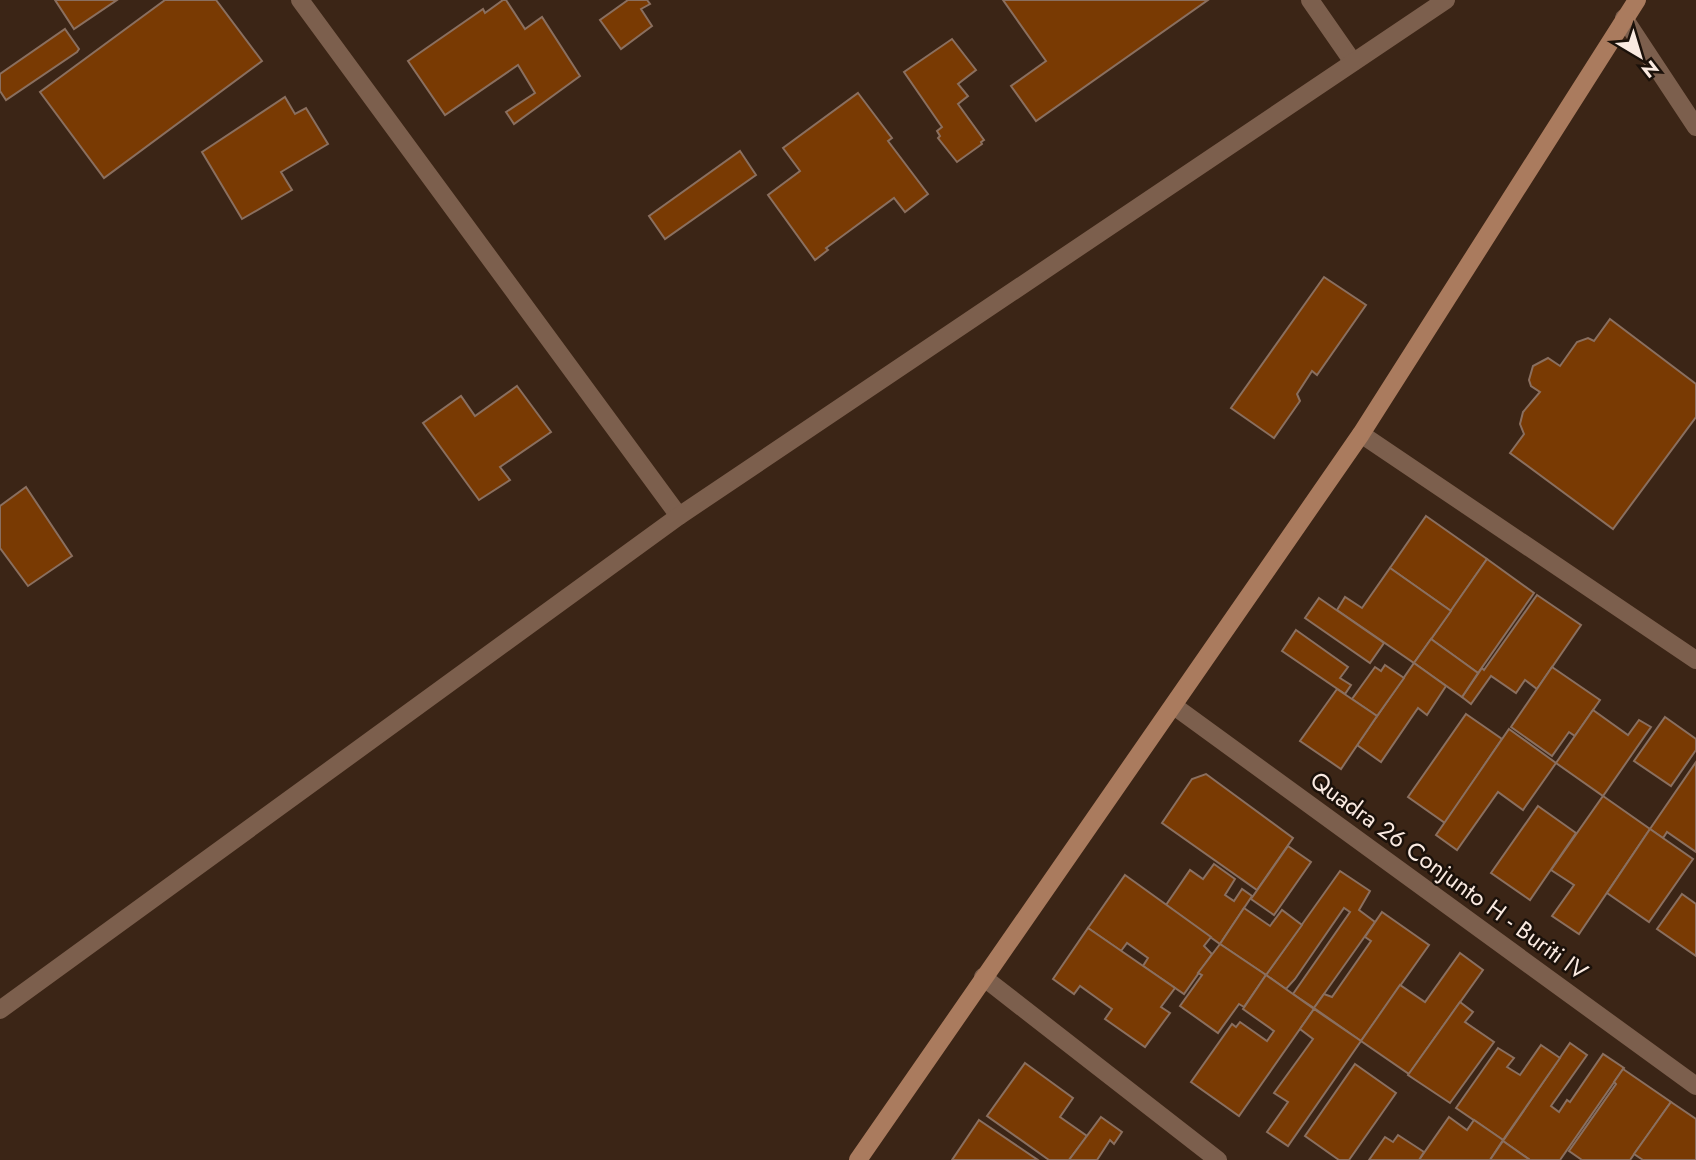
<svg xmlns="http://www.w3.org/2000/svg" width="1696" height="1160" viewBox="0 0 1696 1160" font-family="Jost,sans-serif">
<rect width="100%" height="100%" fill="#3b2516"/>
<g fill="#793a03" stroke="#8a6f5f" stroke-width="2">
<polygon points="55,0 117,0 74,29"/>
<polygon points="165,0 216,0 262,61 104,178 40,92"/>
<polygon points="503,0 506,0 525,29 542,17 580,76 514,124 506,112 535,93 518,65 445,115 408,61 483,9 485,13"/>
<polygon points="628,0 647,0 650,4 641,9 652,26 621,49 600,20"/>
<polygon points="1003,0 1208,0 1036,121 1011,86 1046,61"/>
<polygon points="65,29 79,49 77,52 6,100 0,91 0,74"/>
<polygon points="952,39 976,70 958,84 968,96 958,104 984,140 981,142 982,144 957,162 938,138 940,136 937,131 942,127 904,72"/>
<polygon points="858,93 892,138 888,141 928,194 905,212 894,198 826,248 828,250 815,260 768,195 800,171 783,148"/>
<polygon points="285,97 295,114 306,108 328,144 281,172 292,190 242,219 202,152"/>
<polygon points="740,151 756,175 665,239 649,216"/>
<polygon points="1324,277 1366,305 1317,375 1312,371 1297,394 1300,401 1274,438 1231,408"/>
<polygon points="1610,319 1696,384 1696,417 1613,529 1510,453 1524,434 1520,424 1523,412 1540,392 1531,386 1529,380 1533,366 1548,358 1560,366 1577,342 1588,338 1594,341"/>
<polygon points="517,386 551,432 500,467 510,480 479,500 423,423 461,396 475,416"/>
<polygon points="26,487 72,556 28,586 0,548 0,506"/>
<polygon points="1426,516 1487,559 1451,611 1390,568"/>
<polygon points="1487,559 1534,593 1478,673 1431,639"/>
<polygon points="1390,568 1451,611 1414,663 1337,610 1345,597 1362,608"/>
<polygon points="1537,595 1581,625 1537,689 1525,680 1516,693 1491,676 1471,704 1462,697 1482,668 1484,670"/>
<polygon points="1319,598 1384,643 1370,663 1305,618"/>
<polygon points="1296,630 1348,667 1340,678 1351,685 1345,694 1282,651"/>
<polygon points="1431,639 1478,673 1462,697 1414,663"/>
<polygon points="1414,663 1446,686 1427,715 1418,708 1381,762 1357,745"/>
<polygon points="1385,665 1404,678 1377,716 1352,699 1375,667 1381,671"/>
<polygon points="1552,667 1600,700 1575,736 1569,732 1552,756 1511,727"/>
<polygon points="1337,689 1377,716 1341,769 1300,741"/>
<polygon points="1593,710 1628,735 1639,720 1651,727 1603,796 1556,763"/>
<polygon points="1466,714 1502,739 1445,823 1408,797"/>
<polygon points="1665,717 1696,739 1696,750 1671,786 1634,761"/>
<polygon points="1509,729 1556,763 1523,810 1498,792 1457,850 1436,835"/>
<polygon points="1696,762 1696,852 1667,832 1663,838 1650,829"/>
<polygon points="1206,774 1293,838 1257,890 1162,823 1192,779"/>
<polygon points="1603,796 1650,829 1579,934 1552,916 1574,885 1551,870"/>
<polygon points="1538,806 1576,833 1530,900 1491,873"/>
<polygon points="1650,829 1693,859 1649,922 1607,893"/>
<polygon points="1288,846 1311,862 1274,915 1251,899"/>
<polygon points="1214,864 1235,879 1225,895 1234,901 1242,889 1252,896 1220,944 1166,905 1190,870 1203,879"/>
<polygon points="1340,871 1370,891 1359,910 1375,922 1314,1008 1293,994 1350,912 1344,908 1295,979 1286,989 1266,975"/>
<polygon points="1125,875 1211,937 1204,946 1212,954 1184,994 1143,966 1148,958 1127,943 1121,951 1088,928"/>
<polygon points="1682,894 1696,904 1696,956 1657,929"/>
<polygon points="1244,908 1270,926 1282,910 1302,925 1266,975 1220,944"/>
<polygon points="1382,912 1429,945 1361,1041 1314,1008 1324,994 1332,997 1371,941 1365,937"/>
<polygon points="1088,928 1175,988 1161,1007 1170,1013 1145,1047 1105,1019 1112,1009 1080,986 1074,994 1053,979"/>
<polygon points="1220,944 1266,975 1244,1007 1239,1004 1218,1033 1180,1006 1202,975 1198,973"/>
<polygon points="1460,953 1483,970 1409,1074 1361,1041 1400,985 1425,1002"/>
<polygon points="1266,975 1314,1009 1239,1116 1191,1082 1232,1024 1236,1027 1240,1022 1267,1041 1274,1031 1243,1009"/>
<polygon points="1460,1002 1473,1012 1465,1022 1494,1042 1450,1103 1408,1075"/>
<polygon points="1314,1009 1361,1041 1288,1146 1267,1132 1288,1102 1274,1093 1313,1039 1300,1029"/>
<polygon points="1570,1043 1587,1055 1551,1106 1559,1112 1567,1100 1570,1102 1603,1054 1624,1068 1560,1160 1530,1160 1503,1141"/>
<polygon points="1541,1045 1560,1058 1503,1140 1456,1108 1498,1048 1514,1058 1507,1067 1520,1075"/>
<polygon points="1025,1063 1073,1098 1060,1117 1087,1136 1069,1160 1049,1160 987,1116"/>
<polygon points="1355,1064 1396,1093 1349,1160 1339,1160 1305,1136"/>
<polygon points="1623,1069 1671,1102 1630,1160 1582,1160 1569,1151 1616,1084 1614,1082"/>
<polygon points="1671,1102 1696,1119 1696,1160 1643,1160 1634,1154"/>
<polygon points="1101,1117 1122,1132 1114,1144 1110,1140 1097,1160 1069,1160"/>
<polygon points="1449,1117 1467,1130 1474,1120 1503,1140 1490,1160 1419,1160"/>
<polygon points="979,1120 1038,1160 952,1160"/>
<polygon points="1398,1135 1424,1152 1419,1160 1369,1160 1385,1137 1393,1142"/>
<polygon points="1503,1141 1530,1160 1490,1160"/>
</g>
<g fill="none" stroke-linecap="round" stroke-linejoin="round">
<g stroke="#7c5f4d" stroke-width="18">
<polyline points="300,0 679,516"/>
<polyline points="1310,0 1353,62"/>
<polyline points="1624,18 1696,127"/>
<polyline points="1361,434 1696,660"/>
<polyline points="1174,706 1696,1086"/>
<polyline points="983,977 1218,1160"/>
<polyline points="0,1010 679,516 1446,0"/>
</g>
<polyline stroke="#aa7b5e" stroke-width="18" points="858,1160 1361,434 1637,0"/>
</g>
<g text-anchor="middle" stroke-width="5" stroke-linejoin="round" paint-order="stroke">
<g font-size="24" fill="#faeae1" stroke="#1b110a">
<text transform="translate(1449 876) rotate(36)" y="8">Quadra 26 Conjunto H - Buriti IV</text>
</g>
</g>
<g transform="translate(1640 56) rotate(142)" stroke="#1b110a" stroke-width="5" paint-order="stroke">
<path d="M0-5L12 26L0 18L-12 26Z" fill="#faeae1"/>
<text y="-10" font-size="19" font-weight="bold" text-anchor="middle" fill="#faeae1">N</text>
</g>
</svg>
